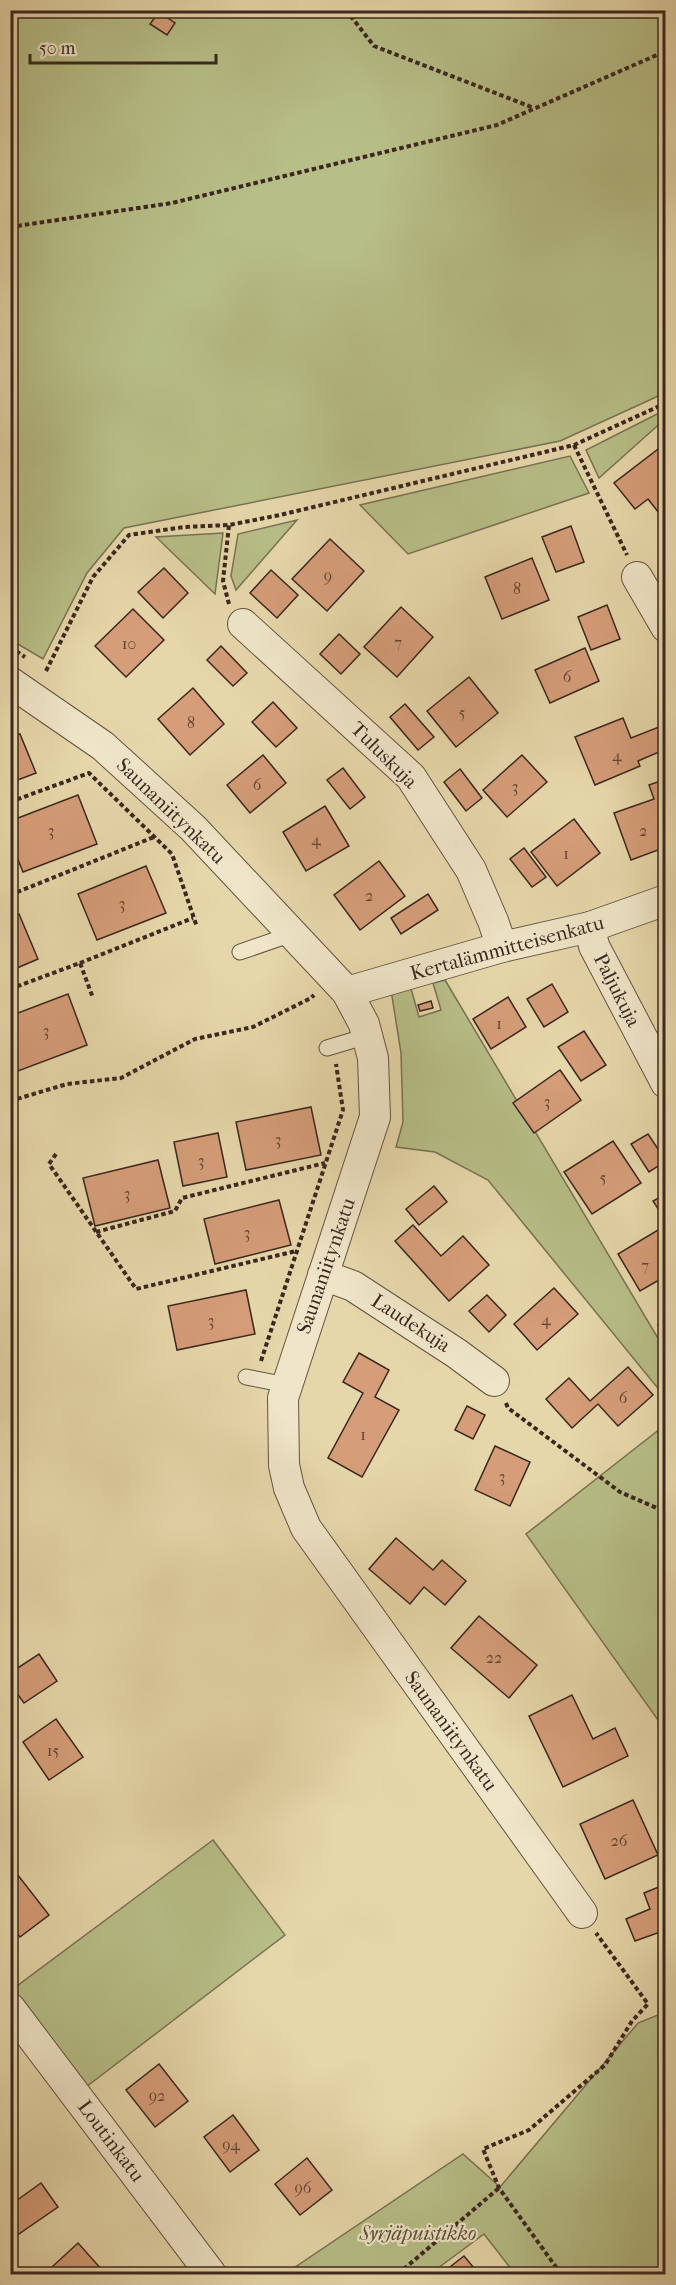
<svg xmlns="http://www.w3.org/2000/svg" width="676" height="2285" font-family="'IM FELL French Canon',serif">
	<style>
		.green { fill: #b7be87; stroke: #797254; stroke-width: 1.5 }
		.building { fill: #d59d78; stroke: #3b2720; stroke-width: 1.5 }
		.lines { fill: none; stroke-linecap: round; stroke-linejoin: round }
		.service-casing { stroke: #665342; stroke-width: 17 }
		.minor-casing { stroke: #665342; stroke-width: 32 }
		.path { stroke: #3b2720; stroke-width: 4; stroke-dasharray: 4.5 3; stroke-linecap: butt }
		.service { stroke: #efe5c8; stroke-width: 15 }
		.minor { stroke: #efe5c8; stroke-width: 30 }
		.labels { text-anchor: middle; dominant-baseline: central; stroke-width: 4.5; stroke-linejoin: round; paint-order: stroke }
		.number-label { font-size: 16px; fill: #624436 }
		.street-label { font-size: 20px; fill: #3b2720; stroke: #efe5c8 }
		.park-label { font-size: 20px; font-style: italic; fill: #5a4d3a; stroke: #efe5c8 }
	</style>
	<rect width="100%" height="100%" fill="#e6d7aa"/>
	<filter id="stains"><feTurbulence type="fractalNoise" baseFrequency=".00333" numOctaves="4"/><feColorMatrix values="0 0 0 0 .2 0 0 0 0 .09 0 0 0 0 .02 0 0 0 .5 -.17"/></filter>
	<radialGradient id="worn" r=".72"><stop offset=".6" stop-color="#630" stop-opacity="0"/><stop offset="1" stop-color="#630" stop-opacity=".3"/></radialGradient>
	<g class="green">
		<path d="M11,11H665V393L560,441L124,528L87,573L43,659L11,640Z"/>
		<path d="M665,410V419L599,478L586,450Z"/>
		<path d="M570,456L589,493L408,554L360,505Z"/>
		<path d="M297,520L236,590L231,576L238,534Z"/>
		<path d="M223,533L215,594L156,537Z"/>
		<path d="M445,980L665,1350V1397L488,1180L435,1152L396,1147L403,1122L401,1053L391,990L410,985L419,1017L441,1010L433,983Z"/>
		<path d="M665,1425V1730L526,1534Z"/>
		<path d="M213,1840L285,1935L86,2087L13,1989Z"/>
		<path d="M665,2012V2274H515L484,2234L430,2274H285L463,2154L500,2187L638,2023Z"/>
	</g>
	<g class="building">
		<path d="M159,12L175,23L167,35L150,24Z"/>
		<path d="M666,443V522L648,499L635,509L614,483Z"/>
		<path d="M571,526L584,562L556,572L542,537Z"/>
		<path d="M330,539L364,571L327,611L292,579Z"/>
		<path d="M532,558L549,600L502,619L485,577Z"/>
		<path d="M164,568L188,593L163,618L138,592Z"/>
		<path d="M271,570L298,595L277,618L250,593Z"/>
		<path d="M607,605L620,639L591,650L578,617Z"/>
		<path d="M401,607L433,637L397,677L364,647Z"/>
		<path d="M133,609L164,640L126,677L95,646Z"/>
		<path d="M339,634L360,654L341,674L320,654Z"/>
		<path d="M221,646L247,673L233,686L207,660Z"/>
		<path d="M585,648L599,681L550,703L535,670Z"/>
		<path d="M469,677L498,713L456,747L427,711Z"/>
		<path d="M193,688L224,724L190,755L158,719Z"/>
		<path d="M273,702L297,728L276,747L252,722Z"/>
		<path d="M405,704L434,737L418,750L390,717Z"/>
		<path d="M623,718L631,738L664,725L666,749L638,761L640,766L595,785L575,737Z"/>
		<path d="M20,734L36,773L10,783V737Z"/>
		<path d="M263,755L286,783L250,813L227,785Z"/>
		<path d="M522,755L547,782L507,817L483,790Z"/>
		<path d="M343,768L365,797L350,809L327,780Z"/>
		<path d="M460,769L482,798L466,811L444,782Z"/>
		<path d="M666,779V847L631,860L614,813L654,799L649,785Z"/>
		<path d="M78,795L97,844L23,872L10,840V821Z"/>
		<path d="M325,806L349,846L306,871L283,832Z"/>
		<path d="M574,819L600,853L557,886L531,852Z"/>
		<path d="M524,848L546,877L532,887L510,859Z"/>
		<path d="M379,861L405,896L360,930L334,895Z"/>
		<path d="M146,866L166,913L97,940L78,894Z"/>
		<path d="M428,894L438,910L401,934L391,918Z"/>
		<path d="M19,914L38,959L10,971V918Z"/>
		<path d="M552,984L568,1012L544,1027L527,999Z"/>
		<path d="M68,994L87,1045L10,1074V1016Z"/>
		<path d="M508,997L526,1027L491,1049L473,1019Z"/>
		<path d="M431,1001L433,1008L420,1011L418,1005Z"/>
		<path d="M584,1031L606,1065L581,1081L558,1047Z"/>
		<path d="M560,1070L581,1100L534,1133L513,1103Z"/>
		<path d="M311,1107L321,1155L246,1170L236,1122Z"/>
		<path d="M218,1133L227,1177L183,1186L174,1142Z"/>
		<path d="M648,1134L666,1161L649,1172L631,1144Z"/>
		<path d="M613,1141L641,1183L592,1214L564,1172Z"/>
		<path d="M158,1160L170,1208L95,1226L83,1178Z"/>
		<path d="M434,1186L447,1202L419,1225L406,1209Z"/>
		<path d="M666,1194V1221L653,1201Z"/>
		<path d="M279,1200L291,1245L215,1264L204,1219Z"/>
		<path d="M413,1225L441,1256L463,1236L489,1265L449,1301L395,1241Z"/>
		<path d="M663,1227L666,1231V1276L640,1291L618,1254Z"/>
		<path d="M554,1288L578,1314L537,1350L514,1324Z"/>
		<path d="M246,1290L255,1334L177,1350L168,1306Z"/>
		<path d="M487,1295L506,1315L489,1332L469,1311Z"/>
		<path d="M666,1320V1338L658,1325Z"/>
		<path d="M359,1353L389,1370L375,1397L399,1410L362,1477L328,1458L363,1393L343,1382Z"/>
		<path d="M628,1367L653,1395L618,1426L598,1404L572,1428L546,1399L569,1378L590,1401Z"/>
		<path d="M467,1406L485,1415L473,1439L455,1430Z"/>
		<path d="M495,1446L530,1462L510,1506L475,1490Z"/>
		<path d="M396,1538L433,1570L442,1560L466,1581L445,1605L424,1587L410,1604L369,1569Z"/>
		<path d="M479,1616L537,1665L509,1698L451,1648Z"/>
		<path d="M39,1654L57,1681L24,1703L10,1684V1673Z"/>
		<path d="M572,1695L593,1739L615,1728L628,1756L563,1787L529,1716Z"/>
		<path d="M56,1719L83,1757L49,1780L23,1742Z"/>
		<path d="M633,1800L658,1855L605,1879L580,1824Z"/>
		<path d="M10,1865L49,1915L20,1937L10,1925Z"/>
		<path d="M666,1884V1930L635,1941L626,1919L650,1909L644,1893Z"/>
		<path d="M159,2064L188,2101L155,2127L126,2090Z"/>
		<path d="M233,2115L259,2150L230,2172L204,2137Z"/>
		<path d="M307,2158L332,2190L300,2215L275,2184Z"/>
		<path d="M41,2183L58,2207L10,2240V2200L13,2203Z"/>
		<path d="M78,2243L103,2271L100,2274H59L52,2267Z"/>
		<path d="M464,2256L479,2274H441Z"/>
	</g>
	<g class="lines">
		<defs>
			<g id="service">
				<path d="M240,952L292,934"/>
				<path d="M327,1048L367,1036"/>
				<path d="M246,1377L287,1385"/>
			</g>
			<g id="minor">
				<path d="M637,577L666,627"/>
				<path d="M243,624L411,777L471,870L493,921L502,947"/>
				<path d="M10,682L103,746L193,828L347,992L364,1024L373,1058L375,1117L283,1398L284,1465L289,1488L306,1528L582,1913"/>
				<path d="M590,927L594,946L666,1083"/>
				<path d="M347,992L502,947L590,927L666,900"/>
				<path d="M323,1275L353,1286L456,1353L494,1381"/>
				<path d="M10,2008L211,2274"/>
			</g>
		</defs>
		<use href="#service" class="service-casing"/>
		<use href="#minor" class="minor-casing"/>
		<g class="path">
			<path d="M346,10L374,46L534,108"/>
			<path d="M10,227L172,203L497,125L666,51"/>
			<path d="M574,445L627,555"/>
			<path d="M229,604L223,581L229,525"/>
			<path d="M10,647L25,657"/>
			<path d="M46,671L93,577L129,535L184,527L229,525L280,515L574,445L666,403"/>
			<path d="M10,802L89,773L172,854L197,927"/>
			<path d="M10,895L154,837"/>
			<path d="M80,963L193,918"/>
			<path d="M10,989L80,963L93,998"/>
			<path d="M10,1101L67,1084L121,1078L195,1039L253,1027L311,998L314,995"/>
			<path d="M56,1154L49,1164L136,1289L296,1251"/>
			<path d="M96,1232L175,1211L182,1198L325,1163"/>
			<path d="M261,1361L343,1110L336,1064"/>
			<path d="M506,1403L508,1408L620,1492L666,1512"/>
			<path d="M398,2274L499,2188"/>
			<path d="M561,2274L499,2188L483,2149L529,2130L605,2065L632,2021L648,2004L596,1933"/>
		</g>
		<use href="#service" class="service"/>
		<use href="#minor" class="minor"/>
	</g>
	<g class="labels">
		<g class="number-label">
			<text x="328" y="575">9</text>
			<text x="517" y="588">8</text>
			<text x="398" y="642">7</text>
			<text x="129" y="643">10</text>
			<text x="567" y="676">6</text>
			<text x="462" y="712">5</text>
			<text x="191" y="722">8</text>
			<text x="617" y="755">4</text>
			<text x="257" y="784">6</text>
			<text x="515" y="786">3</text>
			<text x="51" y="830">3</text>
			<text x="643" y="830">2</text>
			<text x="316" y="839">4</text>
			<text x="566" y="853">1</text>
			<text x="369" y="895">2</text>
			<text x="122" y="903">3</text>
			<text x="499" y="1023">1</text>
			<text x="46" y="1030">3</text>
			<text x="547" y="1101">3</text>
			<text x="278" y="1139">3</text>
			<text x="201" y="1160">3</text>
			<text x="603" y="1177">5</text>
			<text x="127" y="1193">3</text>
			<text x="247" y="1232">3</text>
			<text x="645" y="1265">7</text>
			<text x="546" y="1319">4</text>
			<text x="211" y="1320">3</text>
			<text x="623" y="1397">6</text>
			<text x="363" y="1434">1</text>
			<text x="502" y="1476">3</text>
			<text x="494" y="1657">22</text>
			<text x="53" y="1750">15</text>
			<text x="619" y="1840">26</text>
			<text x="157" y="2095">92</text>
			<text x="231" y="2144">94</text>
			<text x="303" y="2187">96</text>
		</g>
		<g class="street-label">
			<text transform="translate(384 755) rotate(45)">Tuluskuja</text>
			<text transform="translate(171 811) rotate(44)">Saunaniitynkatu</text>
			<text transform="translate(507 948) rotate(-15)">Kertalämmitteisenkatu</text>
			<text transform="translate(617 990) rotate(63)">Paljukuja</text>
			<text transform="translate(326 1266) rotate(-71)">Saunaniitynkatu</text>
			<text transform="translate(411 1323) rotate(33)">Laudekuja</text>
			<text transform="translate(451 1731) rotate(54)">Saunaniitynkatu</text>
			<text transform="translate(111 2141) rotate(53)">Loutinkatu</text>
		</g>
		<g class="park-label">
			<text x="418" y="2233">Syrjäpuistikko</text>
		</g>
	</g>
	<rect width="676" height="2285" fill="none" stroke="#e6d7aa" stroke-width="36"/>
	<rect x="12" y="12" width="652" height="2261" fill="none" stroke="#3b2720" stroke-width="3"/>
	<rect x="18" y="18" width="640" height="2249" fill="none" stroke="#3b2720" stroke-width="1.5"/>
	<path d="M30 54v9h186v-9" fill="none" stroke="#3b2720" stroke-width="3"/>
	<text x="39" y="54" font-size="18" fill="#3b2720" stroke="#efe5c8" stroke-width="4.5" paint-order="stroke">50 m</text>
	<rect width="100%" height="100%" filter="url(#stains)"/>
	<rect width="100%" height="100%" fill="url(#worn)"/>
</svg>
